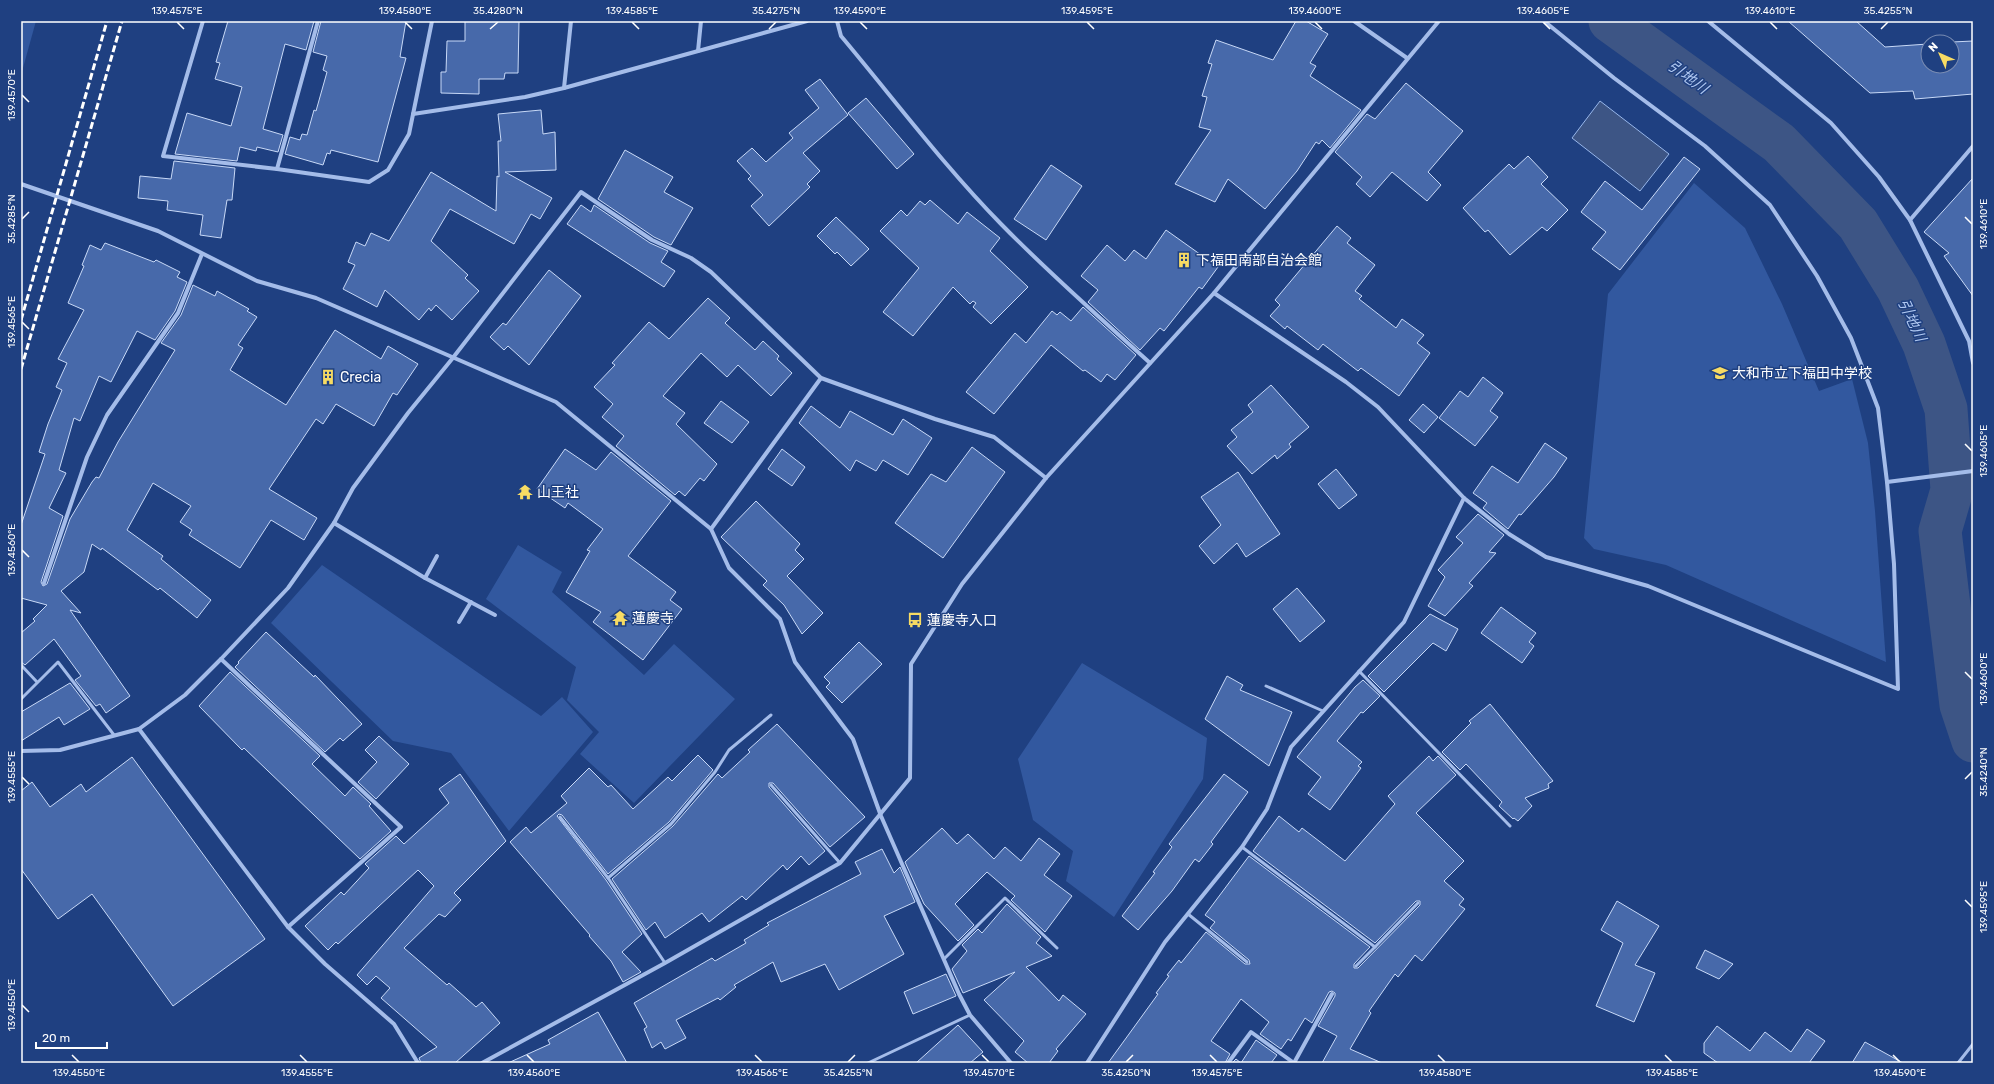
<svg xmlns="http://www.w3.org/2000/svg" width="1994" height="1084" font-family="Rubik,'Noto Sans JP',sans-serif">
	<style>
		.green { fill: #32589f }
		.water { fill: #3d5585; stroke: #97b6ea }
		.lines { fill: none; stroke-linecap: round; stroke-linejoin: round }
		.river { stroke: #3d5585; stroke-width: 43 }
		.building { fill: #4769aa; stroke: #c8d9f7 }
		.service { stroke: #a4bce9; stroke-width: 3 }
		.minor { stroke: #a4bce9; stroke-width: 4 }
		.rail { stroke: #fff; stroke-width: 3; stroke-dasharray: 7 3; stroke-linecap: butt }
		.ticks { fill: none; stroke: #fff; stroke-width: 1.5 }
		.labels { text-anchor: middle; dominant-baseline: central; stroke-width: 3; stroke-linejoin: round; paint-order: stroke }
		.poi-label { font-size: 14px; fill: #fff; stroke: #1f4081; text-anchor: start }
		.water-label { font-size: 15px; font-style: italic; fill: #afc7f0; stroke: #1f4081 }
		.neatline { fill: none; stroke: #fff; stroke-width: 1.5 }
		.ticks-label { font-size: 10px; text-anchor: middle; fill: #fff }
	</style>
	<rect width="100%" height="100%" fill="#1f4081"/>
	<g class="green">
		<path d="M21,21H36L21,75Z"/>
		<path d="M1694,183L1745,228L1782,304L1819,391L1852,379L1868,443L1875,511L1886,662L1666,565L1594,549L1584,538L1608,294Z"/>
		<path d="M518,545L562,572L552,592L644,675L674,644L735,699L634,803L580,754L599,732L567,700L576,667L486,599Z"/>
		<path d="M322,565L541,716L562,697L593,732L509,831L451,753L393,741L271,623Z"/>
		<path d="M1082,663L1207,738L1203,779L1114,917L1066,881L1073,851L1033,820L1018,759Z"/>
	</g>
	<path class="water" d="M1600,101L1669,154L1640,191L1572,138Z"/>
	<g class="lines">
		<path class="river" d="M1610,21L1779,143L1858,224L1898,289L1924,344L1946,409L1952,490L1940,531L1961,705L1973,741"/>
	</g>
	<g class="building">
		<path d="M228,21H314L306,50L285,44L263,129L283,135L278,152L257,147L256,151L240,147L237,161L175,154L187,113L231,126L242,87L215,79L220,63L216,62Z"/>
		<path d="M321,21H406L400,57L406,58L378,162L331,150L330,154L327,153L323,165L285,154L290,137L300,140L302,134L307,135L314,110L316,111L327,72L323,70L327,56L313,52Z"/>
		<path d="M465,21H519L518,73H505L504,79H479V94L441,93V72H446L447,41H465Z"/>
		<path d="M1296,21H1306L1328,34L1310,63L1316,66L1310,76L1361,110L1330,148L1322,140L1319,144L1316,142L1297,171L1265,209L1228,179L1215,202L1175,184L1211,130L1199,127L1207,97L1202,96L1212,64L1208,63L1216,40L1273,60Z"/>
		<path d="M1788,21H1856L1885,47L1928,44V66H1952V42L1973,41V94L1915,99L1913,91L1870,93Z"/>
		<path d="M820,79L848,115L803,153L820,171L807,184L810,187L769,226L751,206L763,195L748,179L751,176L737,161L752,148L766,162L793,138L789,133L819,108L805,90Z"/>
		<path d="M1406,83L1463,131L1428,172L1441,185L1427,201L1392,172L1370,197L1356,184L1362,177L1335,152L1367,114L1375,119Z"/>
		<path d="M866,98L914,154L897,169L848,113Z"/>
		<path d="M541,110L543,134L555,132L556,170L505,172L552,198L540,219L531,214L514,244L450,209L431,241L468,275L465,278L479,291L452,320L436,305L431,311L429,308L419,320L385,290L377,307L343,289L355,265L348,262L356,242L365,246L371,233L389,241L431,172L496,211L497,176L499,177L498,141H501L498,114Z"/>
		<path d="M625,150L673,177L664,192L693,208L671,245L654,237L598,199Z"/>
		<path d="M1528,156L1548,177L1541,184L1568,210L1547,231L1542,227L1510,255L1488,230L1485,232L1463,208L1509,164L1514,169Z"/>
		<path d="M1684,157L1700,169L1620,270L1592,249L1606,232L1581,212L1605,181L1642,210Z"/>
		<path d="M174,161L235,168L232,200H227L221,238L200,235L203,215L167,210L168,201L138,198L140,176L171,179Z"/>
		<path d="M1051,165L1082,186L1046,240L1014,219Z"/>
		<path d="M1973,178V296L1944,256L1949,253L1924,232Z"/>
		<path d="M930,200L958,224L967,212L1000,238L990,251L1028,287L991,324L973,307L976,303L973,301L970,304L953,287L913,336L883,312L919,268L880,231L901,210L907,216L920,201L925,205Z"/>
		<path d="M581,205L591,212L594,205L650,243L668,251L661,262L675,271L664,287L567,224Z"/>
		<path d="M836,217L869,249L851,266L837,252L835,254L817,236Z"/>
		<path d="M1337,226L1351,238L1347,243L1375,265L1355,291L1362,296L1359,299L1396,328L1402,319L1424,335L1417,343L1430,353L1399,396L1361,368L1358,371L1323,344L1318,350L1287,326L1285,329L1270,316L1280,305L1275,300Z"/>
		<path d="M1166,230L1218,267L1202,289L1199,287L1164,331L1160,328L1140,350L1088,302L1098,290L1081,276L1107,245L1125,261L1134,250L1146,259Z"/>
		<path d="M105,243L154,262L156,260L180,272L177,277L187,282L175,311L155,340L137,331L111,382L99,376L80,421L74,418L59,470L66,473L49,508L63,516L41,582L43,586L47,584L70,519L92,482L96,477L99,478L118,442L175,350L161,343L181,315L193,285L215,296L217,291L249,309L247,311L257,317L238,345L243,348L230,370L286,405L335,330L381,359L388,346L418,364L397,395L393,393L374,426L336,404L323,424L316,419L269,489L317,518L304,540L271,520L240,568L189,535L192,530L180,522L191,506L153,483L127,530L163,556L161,559L211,600L197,618L160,588L158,590L102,548L101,550L92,544L84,572L61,591L81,613L70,610L130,696L106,713L100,704L96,706L75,680L81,676L54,639L25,665L21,662V633L35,621L33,619L47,605L21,598V525L45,454L39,452L48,424L62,390L56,387L67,363L58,359L84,310L68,303L84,266L82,265L90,245L101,250Z"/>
		<path d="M549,270L581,296L529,365L508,346L504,350L490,337L503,323L506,325Z"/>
		<path d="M708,298L730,318L725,323L755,350L763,341L779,356L777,359L792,373L771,396L738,365L727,377L701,353L663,396L685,413L676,424L717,464L704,481L700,478L685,496L679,491L675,495L616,446L624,436L602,417L613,404L594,387L615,365L612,363L649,322L669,339Z"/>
		<path d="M1083,307L1136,355L1115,380L1107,374L1101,382L1085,370L1083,371L1051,345L994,414L966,392L1015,333L1026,343L1052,311L1057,315L1060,312L1071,321Z"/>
		<path d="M1483,377L1503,393L1490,411L1498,417L1475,446L1439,418L1460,391L1468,397Z"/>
		<path d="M1271,385L1309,427L1289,444L1291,447L1277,459L1275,455L1252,474L1227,446L1237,437L1231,430L1253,412L1248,405Z"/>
		<path d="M721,401L749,422L732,443L704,423Z"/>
		<path d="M1423,404L1438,417L1424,433L1409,420Z"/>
		<path d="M811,406L840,428L850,411L893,435L903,419L932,438L908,475L883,460L876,471L856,460L850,471L799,423Z"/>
		<path d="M1545,443L1567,458L1554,477L1521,515L1519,514L1508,529L1483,508L1487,503L1473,493L1492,466L1518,483Z"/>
		<path d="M972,447L1005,472L943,558L895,523L931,474L946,482Z"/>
		<path d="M565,449L596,470L611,452L671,501L628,556L676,592L670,600L682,609L643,660L593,622L601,612L566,592L590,551L587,550L603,529L568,503L565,508L537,489Z"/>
		<path d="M782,449L805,467L792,486L768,469Z"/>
		<path d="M1336,469L1357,495L1339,509L1318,484Z"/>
		<path d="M1238,472L1280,534L1246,557L1237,543L1214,564L1199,546L1221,525L1201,497Z"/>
		<path d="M756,501L800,544L795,550L804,559L787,576L823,613L802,634L784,605L763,585L767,581L721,537Z"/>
		<path d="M1478,514L1504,535L1489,552L1496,553L1469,583L1473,586L1445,616L1428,606L1445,577L1438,570L1463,543L1456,537Z"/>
		<path d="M1297,588L1325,621L1300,642L1273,609Z"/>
		<path d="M1501,607L1536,633L1529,642L1534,646L1522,663L1481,633Z"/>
		<path d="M1430,614L1458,629L1446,651L1433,643L1384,692L1368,676Z"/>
		<path d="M266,632L314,677L315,675L362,724L343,741L340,738L325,752L235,667L239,663L238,662Z"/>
		<path d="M859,642L882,664L842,703L826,687L830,683L824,677Z"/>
		<path d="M230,672L320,756L312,764L345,796L353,787L371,804L369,806L391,831L360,859L244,748L242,750L199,706Z"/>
		<path d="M1227,676L1243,685L1240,690L1292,712L1269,766L1205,719Z"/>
		<path d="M1363,680L1380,696L1363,713L1361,712L1337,741L1362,762L1358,766L1361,768L1330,810L1308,794L1321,777L1297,757L1355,687Z"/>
		<path d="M70,683L90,709L64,725L59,717L21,741V712Z"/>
		<path d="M1490,704L1553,781L1548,784L1549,788L1525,798L1532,806L1518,821L1514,818L1513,819L1499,806L1502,802L1466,764L1460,770L1442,752L1471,723L1469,721Z"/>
		<path d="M777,724L865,817L830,847L773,783H769V787L825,851L809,865L801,856L787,870L783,865L746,900L742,896L709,922L702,913L665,938L655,922L646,930L612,879L673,826L718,774L722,778L750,752L748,750Z"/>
		<path d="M379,736L409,764L376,799L358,782L377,762L365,750Z"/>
		<path d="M698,755L713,770L669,822L608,874L562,815L559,814L557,816L606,880L642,934L622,952L641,972L623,982L611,961L589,936L590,935L510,842L526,827L531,833L567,803L561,796L589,768L608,787L611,785L633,809L668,777L672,781Z"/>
		<path d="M1429,756L1433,761L1438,756L1456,775L1416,813L1464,861L1444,881L1464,899L1459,905L1465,909L1422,961L1415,955L1398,977L1395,974L1369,1011L1371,1013L1350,1049L1382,1063H1322L1337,1036L1318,1026L1335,996V993L1332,991L1329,992L1312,1023L1305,1018L1291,1041L1288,1039L1281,1049L1260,1034L1269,1022L1241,999L1211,1041L1230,1054L1225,1063H1108L1158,994L1156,993L1169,976L1167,975L1179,960L1181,963L1206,932L1245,964H1250L1249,960L1210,928L1215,922L1205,915L1249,856L1370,947L1354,964V968H1358L1420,905V901H1416L1375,943L1253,851L1279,816L1299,832L1302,828L1345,861L1395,804L1388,796Z"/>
		<path d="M132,757L265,939L173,1006L92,894L58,919L21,869V791L32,782L50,807L81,784L86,792Z"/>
		<path d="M460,774L506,841L454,893L461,900L445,917L439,914L404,948L447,985L449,983L476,1007L482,1002L500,1023L455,1063H421L419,1058L437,1047L381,998L390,988L376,976L367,985L357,975L434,886L418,870L338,944L336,942L328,950L305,926L341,892L344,895L369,868L365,864L396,836L404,844L449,803L439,789Z"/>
		<path d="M1224,774L1248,792L1211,842L1213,844L1199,862L1195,859L1172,891L1138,930L1122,916L1155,873L1153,872L1172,847L1169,844Z"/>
		<path d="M942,828L957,844L968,834L994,859L1005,847L1021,861L1039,838L1060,854L1044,875L1072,896L1045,932L1011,900L1015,896L987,872L955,904L974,925L958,941L924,904L905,862Z"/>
		<path d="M882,849L894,873L900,867L915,902L884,916L904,954L839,990L825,964L781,982L773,962L734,985L736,987L720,1000L718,998L676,1020L686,1038L665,1049L661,1042L652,1048L644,1029L647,1027L634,1003L712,958L715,961L746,943L744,940L769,925L767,923L861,874L855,862Z"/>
		<path d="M1617,901L1659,926L1635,965L1655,973L1634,1022L1596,1006L1623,943L1601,930Z"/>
		<path d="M1007,904L1041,937L1036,943L1052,956L1026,967L1059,1001L1063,995L1086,1014L1056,1049L1058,1051L1049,1063H1028L1015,1052L1024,1041L984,1000L1015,972L963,993L952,969L967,951L962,945L978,929L982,933Z"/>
		<path d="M1705,950L1733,964L1719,979L1696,968Z"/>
		<path d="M946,974L956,996L913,1014L904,992Z"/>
		<path d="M598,1012L627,1063H508L550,1044L548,1040Z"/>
		<path d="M958,1025L983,1052L970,1063H916Z"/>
		<path d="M1717,1026L1750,1051L1765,1032L1791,1052L1807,1029L1825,1041L1809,1063H1718L1704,1053V1043Z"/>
		<path d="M1256,1040L1277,1055L1271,1063H1232L1236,1059L1241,1063Z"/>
		<path d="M1865,1042L1903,1063H1852Z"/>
	</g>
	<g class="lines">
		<g class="service">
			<path d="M21,665L37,682"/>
			<path d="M1359,671L1510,826"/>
			<path d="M1266,686L1323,711"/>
			<path d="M21,699L58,662L114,735"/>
			<path d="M771,785L840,863"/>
			<path d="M560,817L608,878L665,963"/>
			<path d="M1242,847L1375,947L1356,966"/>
			<path d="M608,878L671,824L715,772L729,750L771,715"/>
			<path d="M1188,914L1247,962"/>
			<path d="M1375,947L1418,903"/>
			<path d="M945,958L1005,898L1057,948"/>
			<path d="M868,1063L970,1015"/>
			<path d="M1958,1063L1973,1044"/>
		</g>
		<g class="minor">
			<path d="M203,21L163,156L277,169L369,182L388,170L409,134L432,21"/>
			<path d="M837,21L841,36C894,99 944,166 1002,225C1049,273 1100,318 1150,363"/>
			<path d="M1354,21L1407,58"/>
			<path d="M1708,21L1831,123L1879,177L1910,220L1969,341L1973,363"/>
			<path d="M698,51L701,21"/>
			<path d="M564,88L807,21"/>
			<path d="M413,114L525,97L564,88L571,21"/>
			<path d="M277,169L318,21"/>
			<path d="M21,184L158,231L257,281L316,298L556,402L711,529L729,568L780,619L795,662L853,739L881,816L959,994L970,1015L1011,1063"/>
			<path d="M1910,220L1973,146"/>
			<path d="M1214,293L1346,382L1378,407L1464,498L1509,534L1546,557L1648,586L1898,689L1894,564L1887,482L1878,408L1851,338L1817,276L1770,205L1705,146L1614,78L1544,21"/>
			<path d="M1887,482L1973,471"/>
			<path d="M334,523L425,578L495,615"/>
			<path d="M711,529L821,378"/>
			<path d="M425,578L437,556"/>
			<path d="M44,583L87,457L107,415L178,313L202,254"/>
			<path d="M459,622L471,602"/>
			<path d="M221,659L401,827L288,927"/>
			<path d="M139,729L288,927L325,964L394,1024L418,1063"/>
			<path d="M21,751L60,750L139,729L185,695L221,659L288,588L334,523L353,488L408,413L452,359L581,192L652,240L691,258L711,272L821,378L935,419L994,437L1046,478"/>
			<path d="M482,1063L665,963L840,863L910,778L911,664L962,584L1046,478L1214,293L1439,21"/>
			<path d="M1087,1063L1165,942L1242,847L1267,809L1291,747L1404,622L1464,498"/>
			<path d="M1228,1063L1251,1032L1294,1063"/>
			<path d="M1294,1063L1332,994"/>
		</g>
		<g class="rail">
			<path d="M21,320L107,21"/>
			<path d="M21,369L122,21"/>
		</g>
	</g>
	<path class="ticks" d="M177,22L184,29M405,22L412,29M632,22L639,29M860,22L867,29M1087,22L1094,29M1315,22L1322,29M1543,22L1550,29M1770,22L1777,29M490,29L498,22M769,29L776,22M1881,29L1888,22M22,95L29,102M1965,217L1972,224M22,219L29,212M22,322L29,329M1965,444L1972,451M22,550L29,557M1965,672L1972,679M22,777L29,784M1965,779L1972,772M1965,900L1972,907M22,1005L29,1012M72,1055L79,1062M300,1055L307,1062M527,1055L534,1062M755,1055L762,1062M982,1055L989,1062M1210,1055L1217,1062M1438,1055L1445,1062M1665,1055L1672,1062M1893,1055L1900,1062M848,1062L855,1055M1126,1062L1133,1055"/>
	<defs>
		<symbol id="building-bare" viewBox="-9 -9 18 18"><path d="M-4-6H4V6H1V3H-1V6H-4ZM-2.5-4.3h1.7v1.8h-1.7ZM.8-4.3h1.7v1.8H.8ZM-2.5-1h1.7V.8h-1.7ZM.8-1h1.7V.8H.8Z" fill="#f7db63" stroke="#1f4081" stroke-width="2.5" paint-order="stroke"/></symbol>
		<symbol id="school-bare" viewBox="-9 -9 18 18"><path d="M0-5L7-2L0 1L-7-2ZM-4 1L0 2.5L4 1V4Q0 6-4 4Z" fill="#f7db63" stroke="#1f4081" stroke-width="2.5" paint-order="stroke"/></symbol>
		<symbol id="temple-bare" viewBox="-9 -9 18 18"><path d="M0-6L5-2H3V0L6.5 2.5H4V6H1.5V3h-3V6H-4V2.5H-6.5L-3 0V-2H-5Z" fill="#f7db63" stroke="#1f4081" stroke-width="2.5" paint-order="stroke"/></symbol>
		<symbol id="bus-bare" viewBox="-9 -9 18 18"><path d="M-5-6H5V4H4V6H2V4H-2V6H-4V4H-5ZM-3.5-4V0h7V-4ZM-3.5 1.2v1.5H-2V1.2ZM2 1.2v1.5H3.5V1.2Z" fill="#f7db63" stroke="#1f4081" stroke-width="2.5" paint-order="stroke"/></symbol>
	</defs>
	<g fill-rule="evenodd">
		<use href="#building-bare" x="1173" y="249" width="22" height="22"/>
		<use href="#school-bare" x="1709" y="362" width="22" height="22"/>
		<use href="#building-bare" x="317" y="366" width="22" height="22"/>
		<use href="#temple-bare" x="514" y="481" width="22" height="22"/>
		<use href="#temple-bare" x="609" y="607" width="22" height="22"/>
		<use href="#bus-bare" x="904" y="609" width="22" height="22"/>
	</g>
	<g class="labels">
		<g class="poi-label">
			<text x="1196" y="260">下福田南部自治会館</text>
			<text x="1732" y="373">大和市立下福田中学校</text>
			<text x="340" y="377">Crecia</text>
			<text x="537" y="492">山王社</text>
			<text x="632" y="618">蓮慶寺</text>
			<text x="927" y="620">蓮慶寺入口</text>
		</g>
		<g class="water-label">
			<text transform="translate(1688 77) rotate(36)">引地川</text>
			<text transform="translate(1912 320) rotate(65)">引地川</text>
		</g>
	</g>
	<rect width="1994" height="1084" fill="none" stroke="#1f4081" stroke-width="44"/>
	<g transform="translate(1940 54) rotate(315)"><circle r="19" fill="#1f4081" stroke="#798cb3"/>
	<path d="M0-3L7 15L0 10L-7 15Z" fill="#f7db63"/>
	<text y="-6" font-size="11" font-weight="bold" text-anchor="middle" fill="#ffffff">N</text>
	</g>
	<path d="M36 1042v6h71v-6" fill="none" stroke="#ffffff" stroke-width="2"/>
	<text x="42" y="1042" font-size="12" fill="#ffffff" stroke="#1f4081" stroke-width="3" paint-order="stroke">20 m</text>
	<rect x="22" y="22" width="1950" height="1040" class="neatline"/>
	<g class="ticks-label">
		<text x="177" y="14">139.4575°E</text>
		<text x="405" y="14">139.4580°E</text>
		<text x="498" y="14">35.4280°N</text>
		<text x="632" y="14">139.4585°E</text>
		<text x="776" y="14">35.4275°N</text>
		<text x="860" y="14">139.4590°E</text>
		<text x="1087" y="14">139.4595°E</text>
		<text x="1315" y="14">139.4600°E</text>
		<text x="1543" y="14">139.4605°E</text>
		<text x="1770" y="14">139.4610°E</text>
		<text x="1888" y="14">35.4255°N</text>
		<text transform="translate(11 95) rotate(-90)" y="4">139.4570°E</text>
		<text transform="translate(11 219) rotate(-90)" y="4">35.4285°N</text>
		<text transform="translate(1983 224) rotate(-90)" y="4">139.4610°E</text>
		<text transform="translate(11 322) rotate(-90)" y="4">139.4565°E</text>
		<text transform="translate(1983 451) rotate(-90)" y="4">139.4605°E</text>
		<text transform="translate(11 550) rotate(-90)" y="4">139.4560°E</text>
		<text transform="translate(1983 679) rotate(-90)" y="4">139.4600°E</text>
		<text transform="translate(1983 772) rotate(-90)" y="4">35.4240°N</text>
		<text transform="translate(11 777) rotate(-90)" y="4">139.4555°E</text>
		<text transform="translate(1983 907) rotate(-90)" y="4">139.4595°E</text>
		<text transform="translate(11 1005) rotate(-90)" y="4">139.4550°E</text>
		<text x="79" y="1076">139.4550°E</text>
		<text x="307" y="1076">139.4555°E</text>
		<text x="534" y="1076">139.4560°E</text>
		<text x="762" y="1076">139.4565°E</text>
		<text x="848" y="1076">35.4255°N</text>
		<text x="989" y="1076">139.4570°E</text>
		<text x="1126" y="1076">35.4250°N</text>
		<text x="1217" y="1076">139.4575°E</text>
		<text x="1445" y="1076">139.4580°E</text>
		<text x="1672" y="1076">139.4585°E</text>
		<text x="1900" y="1076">139.4590°E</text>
	</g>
</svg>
